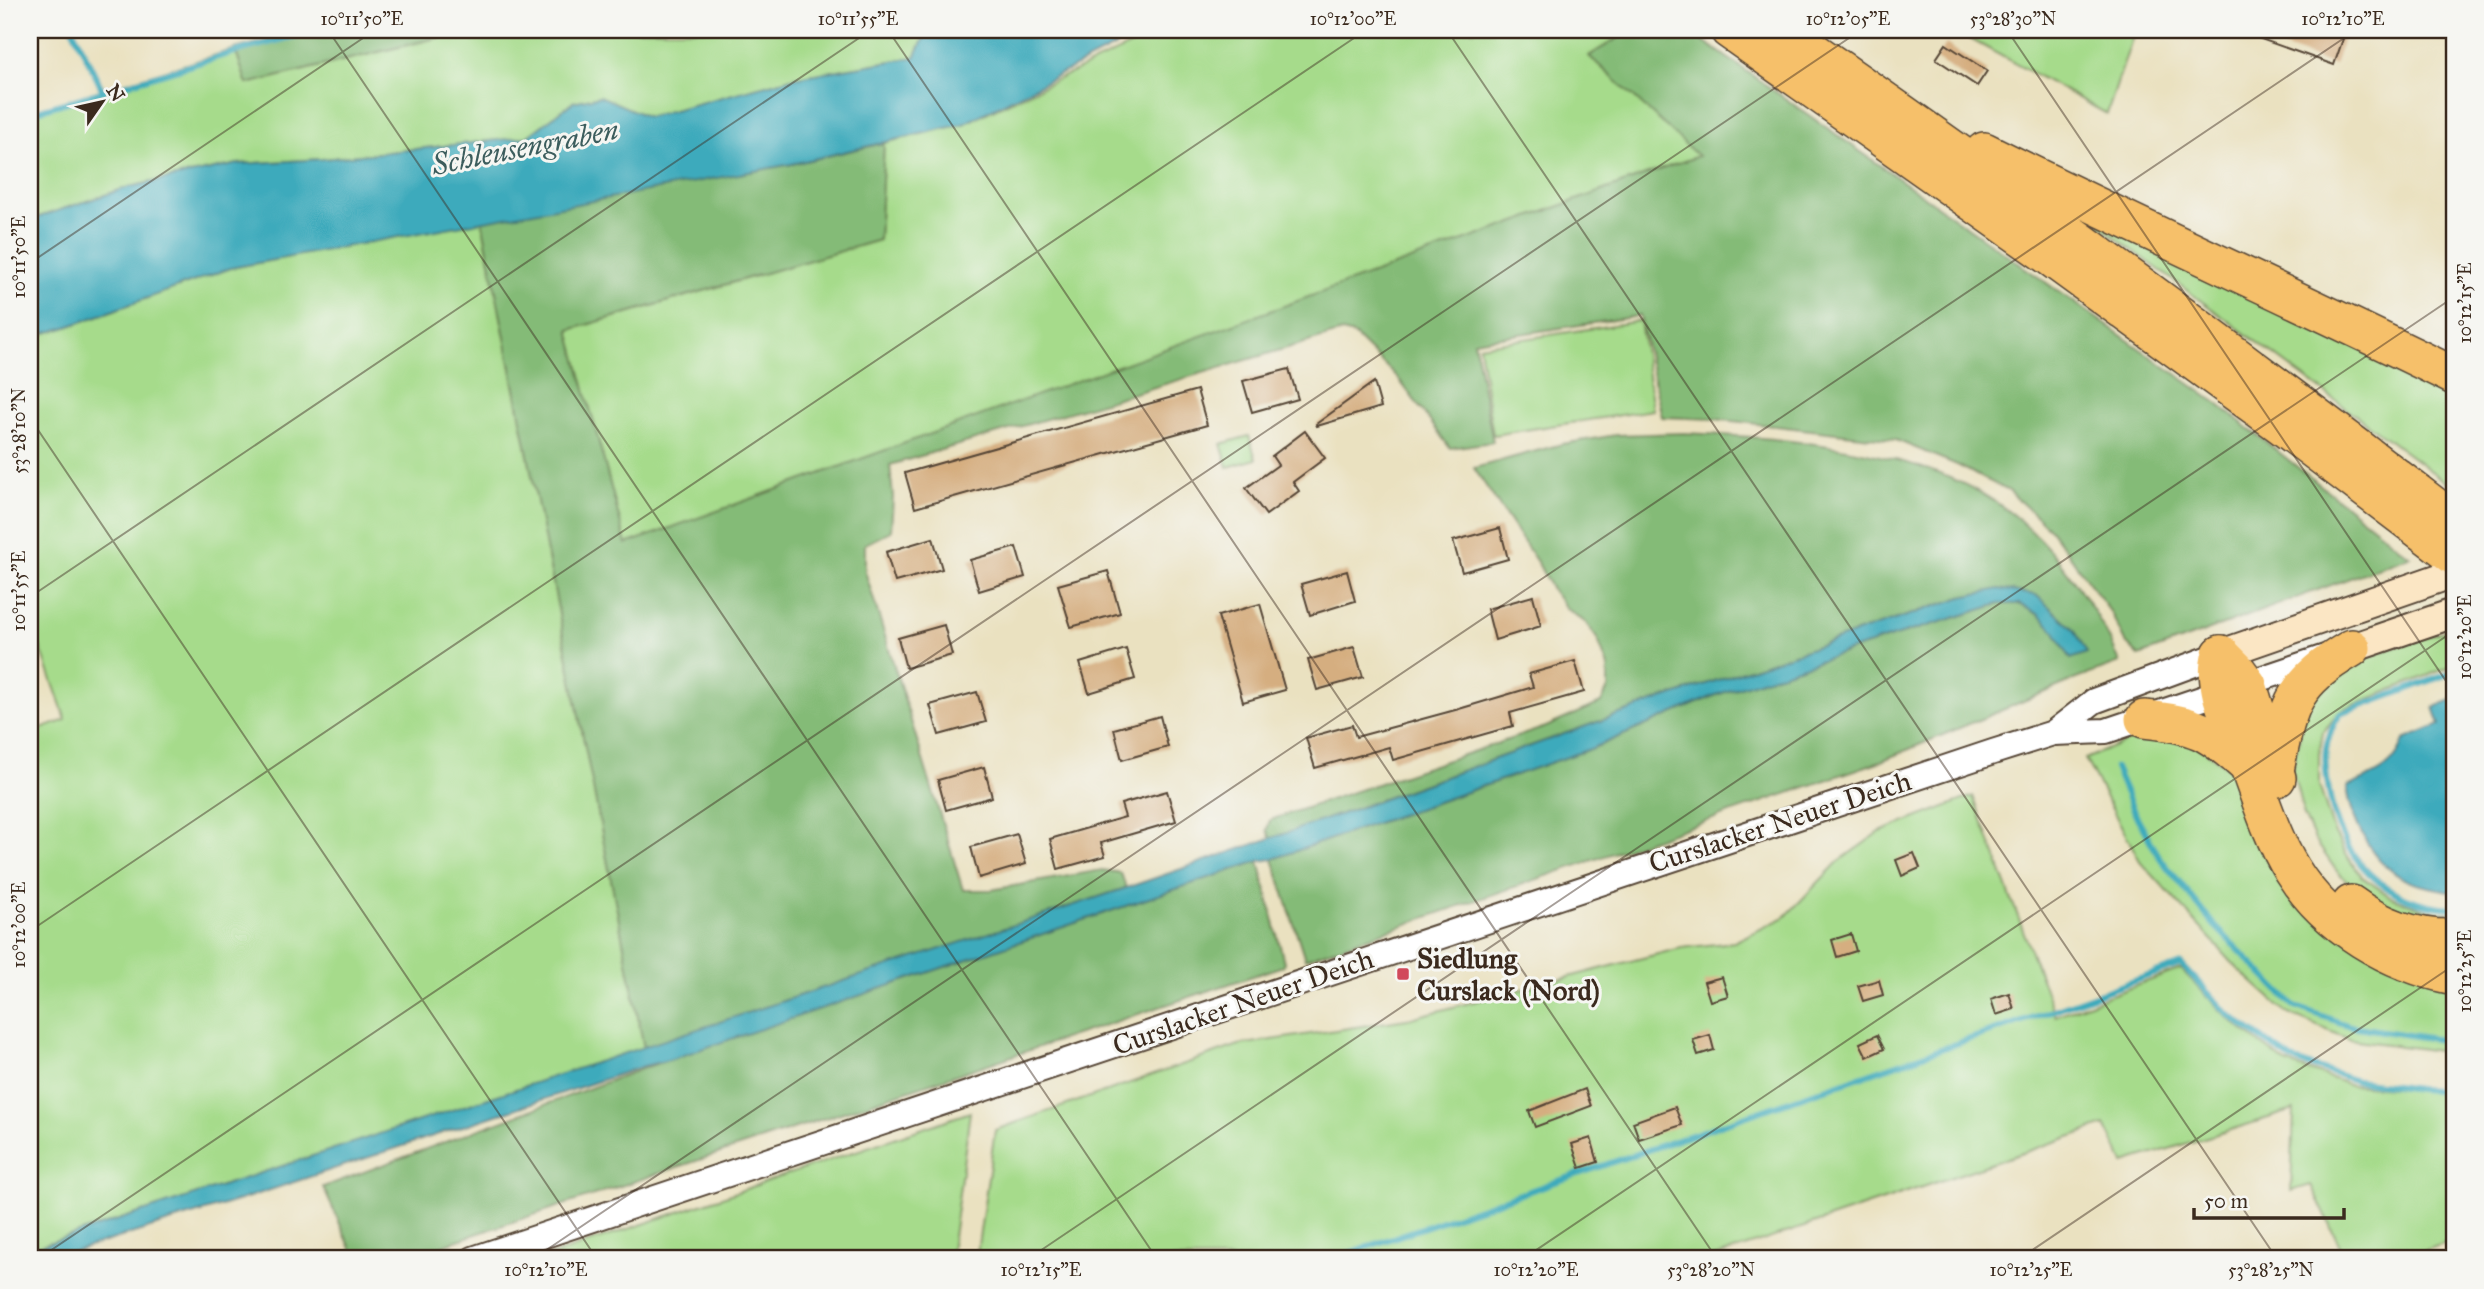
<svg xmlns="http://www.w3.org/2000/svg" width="2484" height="1289" font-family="'IM FELL Great Primer',serif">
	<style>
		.green { fill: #a6db8b; stroke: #708254; stroke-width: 2 }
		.forest { fill: #84bb77; stroke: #60724a; stroke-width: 2 }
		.water { fill: #3daabc; stroke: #3c6a6d; stroke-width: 2 }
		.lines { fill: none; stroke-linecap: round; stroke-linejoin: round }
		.stream { stroke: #3daabc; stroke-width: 6 }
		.building { fill: #d5ae80 }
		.tertiary-casing { stroke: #554536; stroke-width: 28 }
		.secondary-casing { stroke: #554536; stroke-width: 32 }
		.motorway-casing { stroke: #554536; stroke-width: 40 }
		.tertiary { stroke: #fff; stroke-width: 24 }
		.secondary { stroke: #fbe6c4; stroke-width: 28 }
		.motorway { stroke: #f6c06b; stroke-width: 37 }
		.ticks { fill: none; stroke: #3b2a1e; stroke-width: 2; stroke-opacity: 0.45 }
		.poi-dot { fill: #d1495b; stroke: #f6f6f2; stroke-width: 2.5 }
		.labels { text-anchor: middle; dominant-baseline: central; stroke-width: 6; stroke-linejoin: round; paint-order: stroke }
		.street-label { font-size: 28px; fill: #3b2a1e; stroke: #f6f6f2 }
		.poi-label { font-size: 28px; font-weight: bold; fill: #3b2a1e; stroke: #f6f6f2; text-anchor: start }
		.water-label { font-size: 30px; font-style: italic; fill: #3c5d5d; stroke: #f6f6f2 }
		.neatline { fill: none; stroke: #3b2a1e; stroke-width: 2.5 }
		.ticks-label { font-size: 18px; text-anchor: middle; fill: #3b2a1e }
	</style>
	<rect width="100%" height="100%" fill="#f6f6f2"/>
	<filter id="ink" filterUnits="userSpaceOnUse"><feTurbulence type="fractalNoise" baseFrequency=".0143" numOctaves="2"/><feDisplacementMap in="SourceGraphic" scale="14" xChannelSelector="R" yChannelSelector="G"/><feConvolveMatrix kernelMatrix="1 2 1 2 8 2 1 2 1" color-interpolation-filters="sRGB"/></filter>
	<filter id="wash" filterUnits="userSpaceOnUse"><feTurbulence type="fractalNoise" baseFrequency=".00686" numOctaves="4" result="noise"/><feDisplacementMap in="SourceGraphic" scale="28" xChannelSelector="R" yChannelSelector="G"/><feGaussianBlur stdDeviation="1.57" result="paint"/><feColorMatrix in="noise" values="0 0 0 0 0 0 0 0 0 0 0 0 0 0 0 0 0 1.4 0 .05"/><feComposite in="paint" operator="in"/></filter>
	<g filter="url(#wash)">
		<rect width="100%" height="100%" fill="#eae1c0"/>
		<g class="green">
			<path d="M469,30H928L915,57L792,78L648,117L600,96L573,102L527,137L323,159L238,164L129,187L30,220V112L235,49L247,84Z"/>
			<path d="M1163,30H1631L1589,56L1699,156L626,545L569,330L879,240L884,143L963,124Z"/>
			<path d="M1954,30H2135L2107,114Z"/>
			<path d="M2085,215L2454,392V488Z"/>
			<path d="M482,220L644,1048L30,1249V733L66,720L30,618V337L64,328L231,268Z"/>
			<path d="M1640,321L1653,410L1493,435L1479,346Z"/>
			<path d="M1249,436L1256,459L1228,467L1221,444Z"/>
			<path d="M2454,628V665L2341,710L2323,732L2319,754V785L2334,832L2349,860L2364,878L2391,897L2435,913H2454V924L2403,917L2359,893L2336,870L2315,840L2304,816L2292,769L2310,692L2347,663Z"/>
			<path d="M2144,734L2187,737L2236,774L2273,864L2454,988V1053L2349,1039L2288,1014L2238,969L2140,861L2085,759Z"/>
			<path d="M1973,796L2055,1016L2181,969L2229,1019L2286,1063L2351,1085L2422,1090L2454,1087V1240L2401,1259H2346L2311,1185L2291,1191L2294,1110L2124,1163L2105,1125L1709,1259H976L995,1130L1239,1045L1407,1019L1681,948L1734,942L1785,917L1839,861L1880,832Z"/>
			<path d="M970,1112L950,1259H541Z"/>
		</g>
		<g class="forest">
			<path d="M306,30H469L247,84L235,49Z"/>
			<path d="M1631,30H1688L2214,401L2410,556L2139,656L2125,642L2111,613L2051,530L2009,491L1957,465L1896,440L1715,419L1662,417L1640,316L1474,341L1493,442L1450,448L1397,377L1354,335L1342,332L890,465L893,497L891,531L865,544V571L963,890H991L1102,870L1121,873L1126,888L644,1048L482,220L792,164L884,143L879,240L569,330L626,544L1698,156L1589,56Z"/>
			<path d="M1684,433C1779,437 1914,448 1994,501C2031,525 2061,560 2085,597C2099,618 2111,640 2120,663L2076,679L1881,761L1305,959L1273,859L1593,748L1716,695L1882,640L1999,604H2019L2038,614L2054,630L2071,659L2036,595L1962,597L1659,700L1271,839L1267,830L1270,820L1546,727L1601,703L1608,688V667L1598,640L1586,623L1566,608L1552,590L1539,565L1474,468L1562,444L1616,435Z"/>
			<path d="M1259,861L1284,962L1283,966L401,1259H356L323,1187L647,1067Z"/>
		</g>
		<g class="water">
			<path d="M928,30H1147L963,124L792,164L231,268L64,328L30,337V220L129,187L238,164L323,159L527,137L573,102L600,96L648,117L792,78L915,57Z"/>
			<path d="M1999,589L2036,595L2074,629L2087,653L2071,659L2054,630L2038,614L2019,604H1999L1882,640L1716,695L1593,748L1273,859L1259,861L669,1060L644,1066L237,1201L50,1259H30V1249L1126,888L1347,812L1659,700L1962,597Z"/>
			<path d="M2454,699V890L2449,891C2436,888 2418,886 2406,880C2372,862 2352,824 2347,787C2374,775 2394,770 2404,740L2440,725L2434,707Z"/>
		</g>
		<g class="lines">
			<g class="stream">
				<path d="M73,30L103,91"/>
				<path d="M30,113L238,51L318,30"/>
				<path d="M2454,672L2340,714C2323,741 2323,759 2329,791C2340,858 2384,905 2454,908"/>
				<path d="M2115,768L2134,812L2160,858L2215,926L2294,1006L2350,1026L2454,1042"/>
				<path d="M1332,1259L2051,1011L2181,964L2229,1015L2292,1060L2357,1081L2418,1089L2454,1091"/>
			</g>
		</g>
		<g id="blocks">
			<g class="building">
				<path d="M2242,30H2346L2334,65L2241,32Z"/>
				<path d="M1946,44L1987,71L1977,86L1936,59Z"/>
				<path d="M1289,369L1298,399L1252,412L1243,381Z"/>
				<path d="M1374,382L1381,407L1317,426L1316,424Z"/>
				<path d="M1197,390L1207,425L915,508L905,473Z"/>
				<path d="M1305,431L1325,458L1293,482L1299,491L1266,515L1246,488L1278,465L1272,456Z"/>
				<path d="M1500,528L1508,559L1462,572L1453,541Z"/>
				<path d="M933,538L942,569L895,582L886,552Z"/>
				<path d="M1016,547L1025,577L979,591L970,560Z"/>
				<path d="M1108,571L1120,613L1071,627L1058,585Z"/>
				<path d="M1347,571L1355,601L1310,615L1301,584Z"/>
				<path d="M1533,596L1541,626L1495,640L1487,609Z"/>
				<path d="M1260,604L1285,690L1243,702L1218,616Z"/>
				<path d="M944,625L952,655L906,668L898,638Z"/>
				<path d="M1354,647L1363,677L1317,690L1308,660Z"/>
				<path d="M1126,649L1135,679L1089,693L1080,663Z"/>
				<path d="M1575,661L1584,692L1510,713L1513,726L1393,760L1389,747L1315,768L1306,738L1352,725L1356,737L1459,709L1533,687L1529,674Z"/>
				<path d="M977,692L986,722L939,735L930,705Z"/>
				<path d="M1160,716L1168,747L1122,760L1114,729Z"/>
				<path d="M984,767L992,797L946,810L938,780Z"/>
				<path d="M1167,791L1176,821L1101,843L1105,856L1058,869L1050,839L1125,817L1121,804Z"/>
				<path d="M1017,834L1026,864L979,878L971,847Z"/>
				<path d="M1914,853L1920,868L1902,876L1896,860Z"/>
				<path d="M1851,934L1856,951L1837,957L1832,940Z"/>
				<path d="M1722,977L1728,996L1710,1001L1704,982Z"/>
				<path d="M1879,980L1883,995L1863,1001L1858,986Z"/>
				<path d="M2009,993L2014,1009L1996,1015L1991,999Z"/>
				<path d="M1710,1035L1714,1050L1698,1055L1693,1040Z"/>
				<path d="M1877,1035L1884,1049L1867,1057L1860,1043Z"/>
				<path d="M1585,1089L1591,1106L1535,1127L1529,1111Z"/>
				<path d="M1675,1107L1682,1125L1639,1139L1633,1122Z"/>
				<path d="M1591,1138L1598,1162L1580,1168L1572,1144Z"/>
			</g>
		</g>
	</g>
	<g filter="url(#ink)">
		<use href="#blocks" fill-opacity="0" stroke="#554536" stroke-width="2"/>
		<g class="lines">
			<defs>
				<g id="tertiary">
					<path d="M2053,733L2094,701L2221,654"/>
					<path d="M473,1259L1993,752L2053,733L2106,731L2325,657"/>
				</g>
				<g id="secondary">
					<path d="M2352,648L2454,613"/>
					<path d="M2221,654L2454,573"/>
				</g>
				<g id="motorway">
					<path d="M1729,30L2043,252L2281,425L2454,556"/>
					<path d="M1783,30C2011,187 2234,352 2454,521"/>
					<path d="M1984,151C2140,229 2298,299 2454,376"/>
					<path d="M2221,654C2211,687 2231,721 2243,752C2258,791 2270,834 2292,870C2327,927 2391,963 2454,976"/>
					<path d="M2221,654L2237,670L2248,685L2277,778"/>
					<path d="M2144,719C2196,724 2209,731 2248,766"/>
					<path d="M2275,770C2289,704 2291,684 2352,648"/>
					<path d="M2351,904C2382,927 2416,939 2454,938"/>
				</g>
			</defs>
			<use href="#tertiary" class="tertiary-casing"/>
			<use href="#secondary" class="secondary-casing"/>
			<use href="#motorway" class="motorway-casing"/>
			<use href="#tertiary" class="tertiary"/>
			<use href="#secondary" class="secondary"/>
			<use href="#motorway" class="motorway"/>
		</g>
	</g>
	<path class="ticks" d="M328,30L1157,1259M888,30L1717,1259M1447,30L2277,1259M2007,30L2454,693M30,263L375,30M30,418L597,1259M30,597L871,30M30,931L1366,30M30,1248L38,1259M38,1259L1861,30M533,1259L2356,30M1028,1259L2454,297M1523,1259L2454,631M2019,1259L2454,965"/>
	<rect class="poi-dot" x="1396" y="967" width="14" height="14" rx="3.5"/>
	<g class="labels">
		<g class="street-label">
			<text transform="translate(1780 822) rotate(-18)">Curslacker Neuer Deich</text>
			<text transform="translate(1243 1002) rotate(-19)">Curslacker Neuer Deich</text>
		</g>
		<g class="poi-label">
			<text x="1417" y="958">Siedlung<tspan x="1417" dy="32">Curslack (Nord)</tspan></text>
		</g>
		<g class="water-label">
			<text transform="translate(525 147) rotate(-11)">Schleusengraben</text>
		</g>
	</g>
	<rect width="2484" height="1289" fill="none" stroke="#f6f6f2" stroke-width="77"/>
	<g transform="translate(102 102) rotate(56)" stroke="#f6f6f2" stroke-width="5" paint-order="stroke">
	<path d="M0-5L12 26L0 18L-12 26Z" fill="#3b2a1e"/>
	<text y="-10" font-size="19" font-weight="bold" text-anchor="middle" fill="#3b2a1e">N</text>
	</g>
	<path d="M2194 1208v10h150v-10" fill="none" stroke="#3b2a1e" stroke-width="3.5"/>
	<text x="2204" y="1208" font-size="21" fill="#3b2a1e" stroke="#f6f6f2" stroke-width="5" paint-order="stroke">50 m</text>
	<rect x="38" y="38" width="2408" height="1212" class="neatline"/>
	<g class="ticks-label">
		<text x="362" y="25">10°11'50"E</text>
		<text x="858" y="25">10°11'55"E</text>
		<text x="1353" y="25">10°12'00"E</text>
		<text x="1848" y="25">10°12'05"E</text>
		<text x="2013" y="25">53°28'30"N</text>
		<text x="2343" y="25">10°12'10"E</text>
		<text transform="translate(19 257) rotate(-90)" y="6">10°11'50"E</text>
		<text transform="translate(2465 303) rotate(-90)" y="6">10°12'15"E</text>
		<text transform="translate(19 431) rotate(-90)" y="6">53°28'10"N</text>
		<text transform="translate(19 591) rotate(-90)" y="6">10°11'55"E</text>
		<text transform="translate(2465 637) rotate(-90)" y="6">10°12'20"E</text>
		<text transform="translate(19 925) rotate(-90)" y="6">10°12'00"E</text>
		<text transform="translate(2465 971) rotate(-90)" y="6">10°12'25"E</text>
		<text x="546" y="1276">10°12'10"E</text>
		<text x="1041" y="1276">10°12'15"E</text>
		<text x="1536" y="1276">10°12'20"E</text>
		<text x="1711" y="1276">53°28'20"N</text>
		<text x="2031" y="1276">10°12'25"E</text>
		<text x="2271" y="1276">53°28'25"N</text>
	</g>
</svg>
